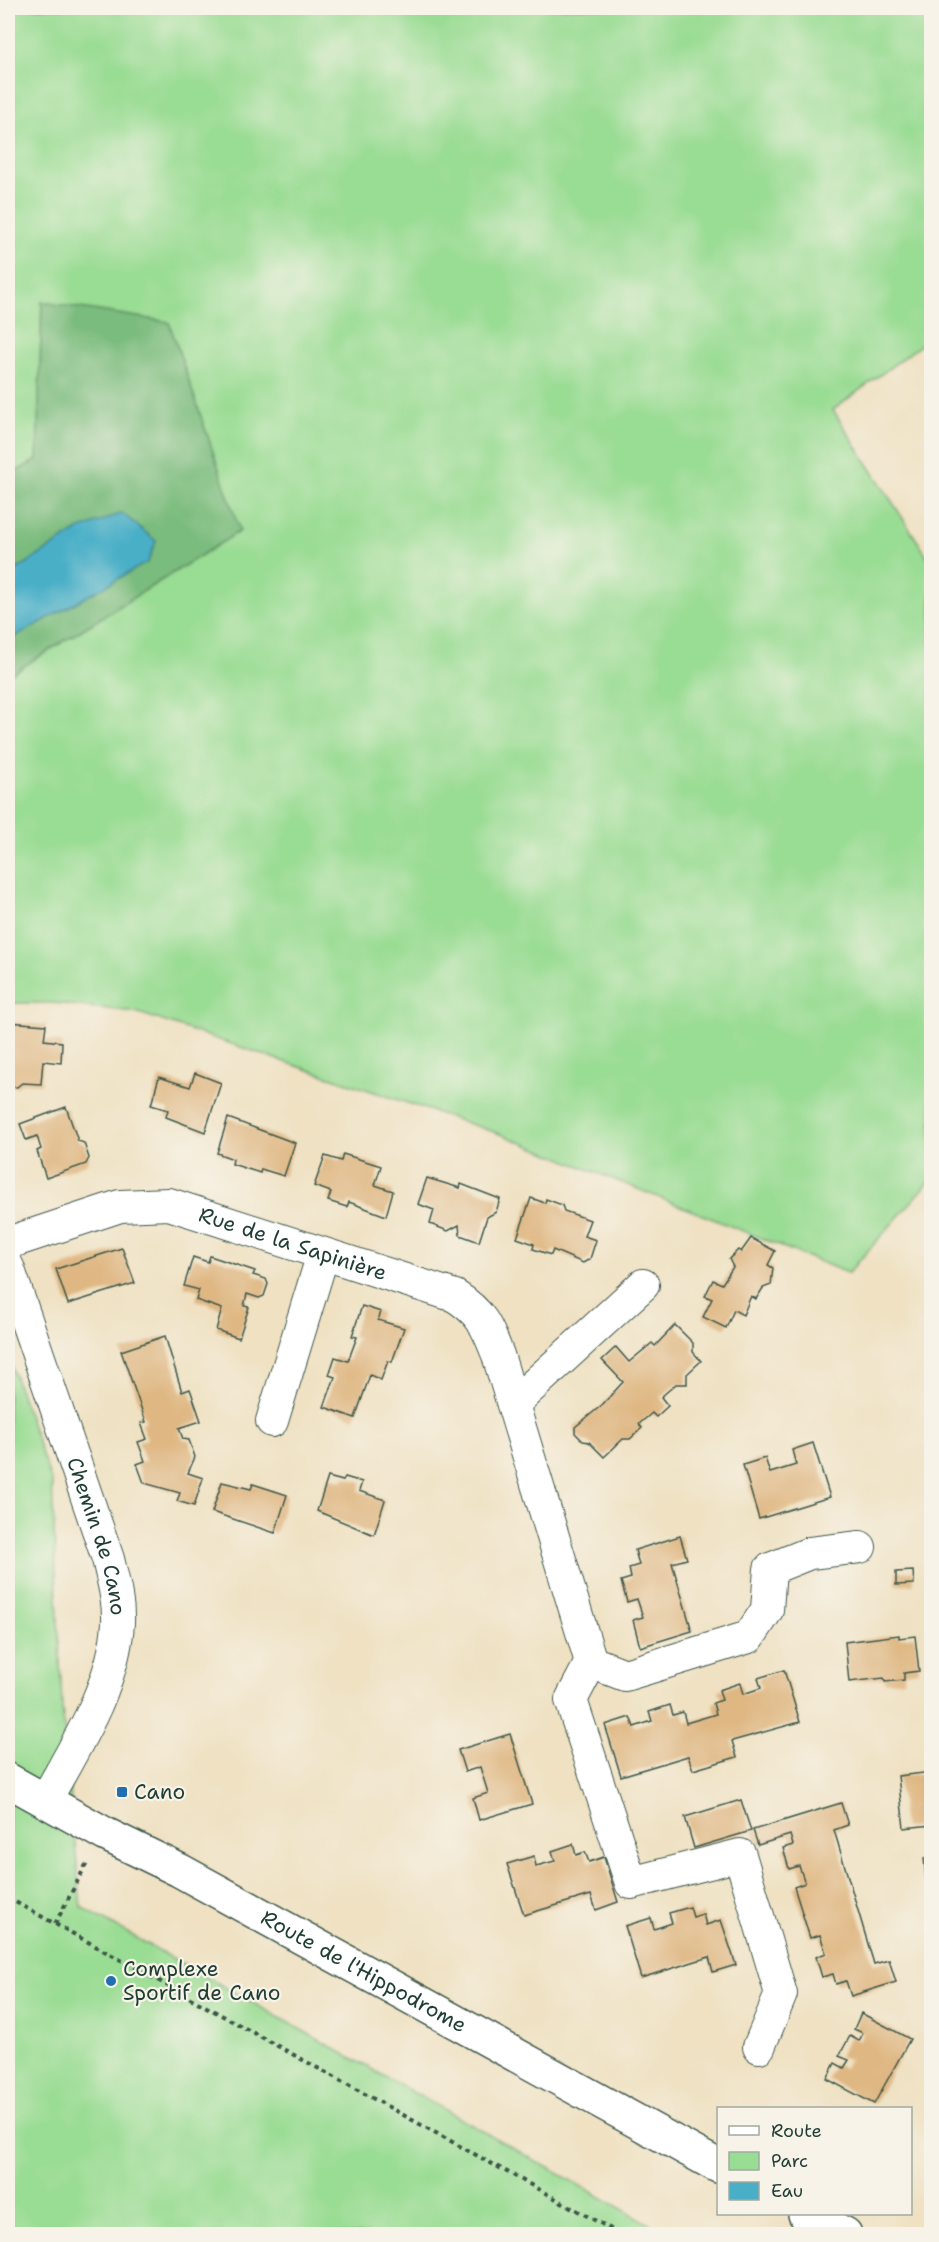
<svg xmlns="http://www.w3.org/2000/svg" width="939" height="2242" font-family="'Shantell Sans',sans-serif">
	<style>
		.green { fill: #99dc93; stroke: #5c8c64; stroke-width: 1.5 }
		.forest { fill: #7abc7d; stroke: #4c7c58; stroke-width: 1.5 }
		.water { fill: #48afc7; stroke: #34767e; stroke-width: 1.5 }
		.building { fill: #dfb783 }
		.lines { fill: none; stroke-linecap: round; stroke-linejoin: round }
		.street-casing { stroke: #3e5649; stroke-width: 34 }
		.secondary-casing { stroke: #3e5649; stroke-width: 36 }
		.path { stroke: #3e5649; stroke-width: 4; stroke-dasharray: 4.5 4.5; stroke-linecap: butt }
		.street { stroke: #fff; stroke-width: 32 }
		.secondary { stroke: #fff; stroke-width: 33 }
		.poi-dot { fill: #1f6fb2; stroke: #f7f3e8; stroke-width: 2 }
		.labels { text-anchor: middle; dominant-baseline: central; stroke-width: 4.5; stroke-linejoin: round; paint-order: stroke }
		.street-label { font-size: 21px; fill: #1f3d34; stroke: #f7f3e8 }
		.poi-label { font-size: 21px; fill: #1f3d34; stroke: #f7f3e8; text-anchor: start }
	</style>
	<rect width="100%" height="100%" fill="#f7f3e8"/>
	<filter id="ink" filterUnits="userSpaceOnUse"><feTurbulence type="fractalNoise" baseFrequency=".0167" numOctaves="2"/><feDisplacementMap in="SourceGraphic" scale="12" xChannelSelector="R" yChannelSelector="G"/><feConvolveMatrix kernelMatrix="1 2 1 2 8 2 1 2 1" color-interpolation-filters="sRGB"/></filter>
	<filter id="wash" filterUnits="userSpaceOnUse"><feTurbulence type="fractalNoise" baseFrequency=".008" numOctaves="4" result="noise"/><feDisplacementMap in="SourceGraphic" scale="24" xChannelSelector="R" yChannelSelector="G"/><feGaussianBlur stdDeviation="1.35" result="paint"/><feColorMatrix in="noise" values="0 0 0 0 0 0 0 0 0 0 0 0 0 0 0 0 0 1.4 0 .05"/><feComposite in="paint" operator="in"/></filter>
	<g filter="url(#wash)">
		<rect width="100%" height="100%" fill="#efe1c2"/>
		<g class="green">
			<path d="M8,8H931V337L833,410L931,562V1180L848,1273L500,1134L136,1012L52,1003H8V676L240,531L42,302L37,460L8,476Z"/>
			<path d="M8,1357L52,1483L62,1706L81,1907L667,2234H8Z"/>
		</g>
		<path class="forest" d="M42,302L169,322L240,531L8,676V476L37,460Z"/>
		<path class="water" d="M122,513L156,541L148,562L8,641V575L78,530Z"/>
		<g id="blocks">
			<g class="building">
				<path d="M8,1022L46,1025L44,1040L62,1042L61,1063L43,1061L41,1084L22,1083L17,1087L8,1086Z"/>
				<path d="M195,1073L221,1083L205,1132L166,1117L168,1110L151,1105L159,1077L190,1087Z"/>
				<path d="M66,1107L78,1141L84,1143L89,1158L86,1164L46,1178L37,1151L41,1149L37,1136L26,1140L20,1124Z"/>
				<path d="M228,1118L295,1143L284,1176L261,1169L260,1173L232,1164L233,1159L217,1153Z"/>
				<path d="M343,1154L381,1166L375,1185L393,1191L386,1216L349,1202L347,1207L328,1201L331,1192L314,1186L325,1156L341,1161Z"/>
				<path d="M427,1178L460,1188L461,1184L500,1199L496,1212L487,1217L479,1242L460,1235L459,1225L448,1231L430,1224L434,1210L418,1204Z"/>
				<path d="M531,1198L545,1203L546,1199L562,1205L564,1211L590,1220L584,1236L596,1240L590,1259L583,1263L553,1250L551,1255L533,1249L534,1244L517,1238Z"/>
				<path d="M751,1238L775,1251L768,1265L773,1268L771,1285L763,1288L756,1299L751,1296L743,1315L734,1310L726,1328L703,1317L712,1299L705,1296L713,1280L722,1284L733,1267L729,1259L738,1250L741,1252Z"/>
				<path d="M122,1248L135,1283L68,1304L56,1269Z"/>
				<path d="M210,1256L255,1271L253,1275L266,1279L268,1284L264,1296L259,1298L247,1294L244,1306L249,1307L239,1338L216,1330L222,1309L196,1300L199,1290L184,1286L193,1257L208,1262Z"/>
				<path d="M362,1306L381,1312L378,1320L404,1328L392,1362L388,1361L381,1380L370,1375L355,1418L324,1407L335,1377L329,1375L335,1357L348,1361L357,1337L352,1336Z"/>
				<path d="M675,1325L693,1343V1352L701,1361L687,1374V1384H676L661,1397L668,1406L656,1417L652,1413L639,1424L642,1428L630,1439H623L604,1457L589,1442L583,1441L575,1433V1427L602,1405L623,1382L602,1360L616,1347L629,1362L652,1343L655,1346Z"/>
				<path d="M165,1336L182,1392L190,1389L201,1421L179,1428L183,1439L189,1440L195,1457L188,1473L203,1478L194,1506L177,1501L180,1493L144,1483L137,1464L145,1461L138,1442L147,1439L141,1423L146,1422L121,1351Z"/>
				<path d="M813,1443L830,1497L759,1519L743,1465L765,1458L770,1473L796,1465L792,1450Z"/>
				<path d="M328,1477L343,1481L345,1477L362,1482L359,1491L385,1500L374,1535L317,1511Z"/>
				<path d="M222,1482L251,1489L253,1484L287,1495L275,1533L212,1512Z"/>
				<path d="M680,1536L687,1559L672,1563L692,1631L640,1647L633,1620L643,1617L637,1599L627,1602L621,1581L631,1578L629,1568L639,1565L635,1550Z"/>
				<path d="M913,1571L914,1584L896,1585V1572Z"/>
				<path d="M899,1635V1638L915,1636L919,1671L904,1673V1680L885,1682L884,1678L849,1682L845,1642Z"/>
				<path d="M784,1670L800,1722L732,1741L737,1757L693,1770L688,1756L621,1776L605,1725L630,1717L634,1727L652,1721L649,1712L670,1705L673,1715L683,1712L686,1723L716,1714L713,1703L722,1700L719,1690L740,1683L743,1694L761,1688L758,1678Z"/>
				<path d="M510,1734L532,1804L479,1820L473,1798L488,1793L480,1767L465,1772L458,1750Z"/>
				<path d="M932,1772V1825L904,1828L898,1776Z"/>
				<path d="M741,1800L751,1831L694,1848L685,1817Z"/>
				<path d="M841,1803L848,1825L834,1830L874,1964L889,1960L896,1982L851,1996L846,1981L836,1984L833,1974L822,1977L816,1957L826,1953L820,1935L810,1938L794,1887L805,1883L799,1866L789,1869L783,1848L793,1845L790,1835L758,1845L753,1830Z"/>
				<path d="M573,1844L576,1855L585,1852L589,1862L604,1857L618,1902L596,1910L591,1895L524,1915L507,1864L534,1856L536,1866L555,1861L552,1851Z"/>
				<path d="M932,1857V1880L926,1881L924,1858Z"/>
				<path d="M690,1907L693,1917L703,1914L706,1925L721,1920L736,1965L713,1972L709,1957L641,1978L625,1926L651,1918L654,1929L672,1923L669,1913Z"/>
				<path d="M861,2013L910,2039L874,2104L827,2079L835,2063L844,2068L849,2060L839,2056L850,2036L859,2041L863,2033L854,2029Z"/>
				<path d="M932,2120V2139H930L928,2121Z"/>
			</g>
		</g>
	</g>
	<g filter="url(#ink)">
		<use href="#blocks" fill-opacity="0" stroke="#3e5649" stroke-width="1.5"/>
		<g class="lines">
			<defs>
				<g id="street">
					<path id="s1" d="M8,1243L120,1206L169,1204L455,1296C482,1313 487,1327 498,1355L591,1662L571,1700L631,1883L740,1855L781,1994L759,2047"/>
					<path id="s2" d="M8,1267L108,1559C113,1580 119,1602 118,1623C114,1687 75,1746 45,1801"/>
					<path d="M513,1404L643,1285"/>
					<path d="M272,1421L323,1254"/>
					<path d="M591,1662L625,1675L749,1637L767,1610L770,1569L810,1553L860,1547"/>
				</g>
				<g id="secondary">
					<path id="s3" d="M8,1780L105,1834L179,1870L718,2166"/>
					<path d="M805,2214L845,2234"/>
				</g>
			</defs>
			<use href="#street" class="street-casing"/>
			<use href="#secondary" class="secondary-casing"/>
			<g class="path">
				<path d="M8,1898L620,2234"/>
				<path d="M55,1924L88,1861"/>
			</g>
			<use href="#street" class="street"/>
			<use href="#secondary" class="secondary"/>
		</g>
	</g>
	<g class="poi-dot">
		<rect x="116" y="1786" width="12" height="12" rx="3"/>
		<circle cx="111" cy="1981" r="6"/>
	</g>
	<g class="labels">
		<g class="street-label">
			<text stroke="none"><textPath href="#s1" startOffset="297">Rue de la Sapinière</textPath></text>
			<text stroke="none"><textPath href="#s2" startOffset="284">Chemin de Cano</textPath></text>
			<text stroke="none"><textPath href="#s3" startOffset="404">Route de l'Hippodrome</textPath></text>
		</g>
		<g class="poi-label">
			<text x="134" y="1792">Cano</text>
			<text x="123" y="1969">Complexe<tspan x="123" dy="24">Sportif de Cano</tspan></text>
		</g>
	</g>
	<rect width="939" height="2242" fill="none" stroke="#f7f3e8" stroke-width="30"/>
	<rect x="717" y="2107" width="195" height="108" fill="#f7f3e8" stroke="#a1aaa0" stroke-width="1.5"/>
	<rect x="729" y="2126" width="30" height="9" fill="#ffffff" stroke="#a1aaa0" stroke-width="1.5"/>
	<text x="771" y="2137" font-size="18" fill="#1f3d34">Route</text>
	<rect x="729" y="2152" width="30" height="18" fill="#99dc93" stroke="#a1aaa0" stroke-width="1.5"/>
	<text x="771" y="2167" font-size="18" fill="#1f3d34">Parc</text>
	<rect x="729" y="2182" width="30" height="18" fill="#48afc7" stroke="#a1aaa0" stroke-width="1.5"/>
	<text x="771" y="2197" font-size="18" fill="#1f3d34">Eau</text>
</svg>
